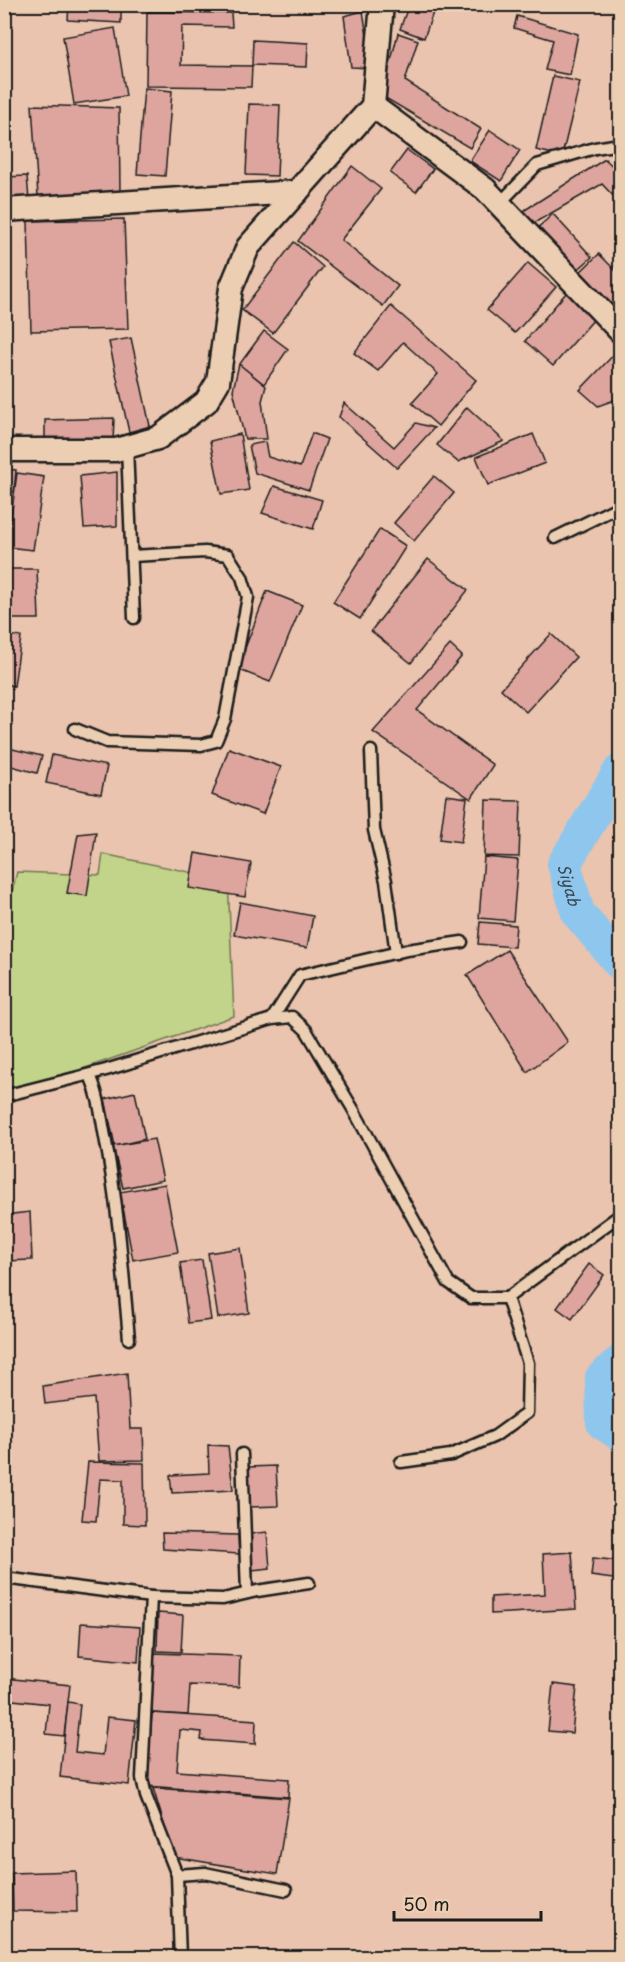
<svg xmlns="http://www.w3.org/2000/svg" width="625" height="1962" font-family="'Playpen Sans',sans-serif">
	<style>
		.green { fill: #c2d489; stroke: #6f7852; stroke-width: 1.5 }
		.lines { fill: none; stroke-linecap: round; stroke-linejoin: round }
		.river { stroke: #8fc6ed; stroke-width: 34 }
		.building { fill: #dea59f; stroke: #1c1c1c; stroke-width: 1.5 }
		.service-casing { stroke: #1c1c1c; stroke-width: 15 }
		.minor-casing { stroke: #1c1c1c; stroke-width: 27 }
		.service { stroke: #eccfb3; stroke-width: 10 }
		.minor { stroke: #eccfb3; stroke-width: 22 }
		.labels { text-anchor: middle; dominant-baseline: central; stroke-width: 6; stroke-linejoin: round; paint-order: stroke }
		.water-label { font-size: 16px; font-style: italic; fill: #394650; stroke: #eccfb3 }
	</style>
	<rect width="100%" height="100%" fill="#eac4ae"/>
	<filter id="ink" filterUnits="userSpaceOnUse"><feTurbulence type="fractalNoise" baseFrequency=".0167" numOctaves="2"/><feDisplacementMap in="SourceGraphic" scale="12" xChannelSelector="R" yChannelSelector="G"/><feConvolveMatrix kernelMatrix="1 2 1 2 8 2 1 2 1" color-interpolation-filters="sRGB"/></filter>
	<g filter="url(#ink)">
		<path class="green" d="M103,854L228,880L234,1016L68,1074L5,1089V918L17,872L100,875Z"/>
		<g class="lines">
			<g class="river">
				<path id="s1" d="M620,771L564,864L578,913L620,963"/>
				<path d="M620,1362L602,1378L603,1423L620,1434"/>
			</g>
		</g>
		<g class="building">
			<path d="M69,4H121V23L68,20Z"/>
			<path d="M181,4H234V8L181,9Z"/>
			<path d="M409,4H436L424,38L400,29Z"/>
			<path d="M363,11L372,68L351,67L344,16Z"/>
			<path d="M147,12L231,13L232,27L182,26L181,65L252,66L251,87L146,86Z"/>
			<path d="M517,16L578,34L570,75L545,70L553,40L514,28Z"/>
			<path d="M115,28L126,96L74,104L63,37Z"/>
			<path d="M398,33L418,40L405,81L481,129L470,148L382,96Z"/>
			<path d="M253,40L308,43L307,67L252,65Z"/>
			<path d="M553,76L580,82L562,156L536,150Z"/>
			<path d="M144,88L172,91L165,176L137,174Z"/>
			<path d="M249,104L280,105L277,176L246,175Z"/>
			<path d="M32,105L119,108L120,193L38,196Z"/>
			<path d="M490,130L520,150L501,181L470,161Z"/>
			<path d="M407,150L433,169L416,192L390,173Z"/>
			<path d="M605,159L620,173V203L602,184L527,227L517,215Z"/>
			<path d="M352,166L381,189L341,240L398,286L383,306L298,241Z"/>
			<path d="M27,176L29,200L4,202V177Z"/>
			<path d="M553,214L592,257L573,274L534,231Z"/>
			<path d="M124,219L128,329L31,331L28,221Z"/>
			<path d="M294,242L323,267L273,333L242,310Z"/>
			<path d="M599,254L620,275V319L577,275Z"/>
			<path d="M528,263L556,287L515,333L487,310Z"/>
			<path d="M566,293L595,318L553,366L525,341Z"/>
			<path d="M391,306L476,380L438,426L412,403L438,374L403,342L378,371L354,353Z"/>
			<path d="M264,331L288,349L264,384L239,365Z"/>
			<path d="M131,338L150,426L129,432L109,342Z"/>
			<path d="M620,348V398L598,406L580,390Z"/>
			<path d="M239,364L266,386L262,401L267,439H245L233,390Z"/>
			<path d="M344,403L394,447L416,423L434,428L397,468L339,417Z"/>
			<path d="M467,407L504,441L458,462L437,445Z"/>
			<path d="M114,418L113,442L45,441V420Z"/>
			<path d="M312,433L327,439L309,490L255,473L249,445L265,442L268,457L300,467Z"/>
			<path d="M240,434L249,490L221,494L210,441Z"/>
			<path d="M533,434L545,463L488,485L476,457Z"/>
			<path d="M4,469L16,470L14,492L4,491Z"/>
			<path d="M117,472V526L84,528L80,476Z"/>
			<path d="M17,473L44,477L33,550L7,547Z"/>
			<path d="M434,476L454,493L414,541L394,523Z"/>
			<path d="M274,486L322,500L313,529L262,513Z"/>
			<path d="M380,529L406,546L360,619L333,602Z"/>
			<path d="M428,559L468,590L411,663L371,631Z"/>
			<path d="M9,569H37L39,619H10Z"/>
			<path d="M267,591L302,605L270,682L237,669Z"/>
			<path d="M4,634L21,637L14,686L4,684Z"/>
			<path d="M551,634L576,657L526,712L501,689Z"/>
			<path d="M450,645L462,656L417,710L493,765L471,799L373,732Z"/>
			<path d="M4,747L42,756L37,773L4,764Z"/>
			<path d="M229,748L281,767L263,814L212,795Z"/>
			<path d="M52,755L107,766L101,794L46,783Z"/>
			<path d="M446,795L467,798L461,842L440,839Z"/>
			<path d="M486,800L521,801L519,857L484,856Z"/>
			<path d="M96,832L87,896L67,893L78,834Z"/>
			<path d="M195,853L251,863L245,897L189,888Z"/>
			<path d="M484,857L518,860L513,921L479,918Z"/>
			<path d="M240,902L313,916L307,948L234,935Z"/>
			<path d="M480,922L516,925L514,947L478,944Z"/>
			<path d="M507,950L568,1042L527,1072L467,975Z"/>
			<path d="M4,960L11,963L4,977Z"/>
			<path d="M135,1092L145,1139L115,1146L105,1099Z"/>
			<path d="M154,1139L163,1180L123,1188L113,1146Z"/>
			<path d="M165,1184L178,1252L133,1260L120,1192Z"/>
			<path d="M30,1212L32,1260L4,1261V1215Z"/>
			<path d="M240,1248L249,1313L218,1318L208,1253Z"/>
			<path d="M202,1260L211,1320L188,1323L180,1263Z"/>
			<path d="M589,1264L604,1275L572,1319L557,1308Z"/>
			<path d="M127,1373L130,1429H143L144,1460L99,1461L94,1398L45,1404L43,1386Z"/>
			<path d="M208,1445L228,1446L233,1490L172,1493L170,1475L209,1473Z"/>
			<path d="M88,1462L144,1463L145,1525L123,1524V1480L100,1479L96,1521L82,1520Z"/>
			<path d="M276,1466L278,1506L250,1507L248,1467Z"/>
			<path d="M267,1532L270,1568L252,1570L250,1534Z"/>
			<path d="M162,1533L238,1535L239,1554L163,1549Z"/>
			<path d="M572,1552L576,1609L491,1614V1597L545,1594L543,1554Z"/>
			<path d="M593,1558L620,1561V1580L591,1576Z"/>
			<path d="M158,1613L183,1615L181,1652L157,1651Z"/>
			<path d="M81,1623L140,1627L138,1662L79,1656Z"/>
			<path d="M153,1653L240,1656L239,1687L190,1685L188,1715L152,1713Z"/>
			<path d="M4,1678L70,1685L64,1736L46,1734L49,1704L4,1699Z"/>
			<path d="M553,1684L577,1687L572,1733L548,1731Z"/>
			<path d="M68,1702L80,1704L75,1752L103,1755L107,1717L136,1720L129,1785L60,1777Z"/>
			<path d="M152,1713L256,1720L255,1744L201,1740L202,1732L180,1730L177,1771L289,1779L288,1797L147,1786Z"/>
			<path d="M153,1788L289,1798L277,1874L174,1857Z"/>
			<path d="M76,1871L77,1912L13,1911L12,1873Z"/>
		</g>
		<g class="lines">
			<defs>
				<g id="service">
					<path d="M499,204L537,165L595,148L620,144"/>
					<path d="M127,447L134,618"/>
					<path d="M555,538L620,506"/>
					<path d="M75,729L107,742L201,745L216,741L225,719L248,597L242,577L228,555L205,552L132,556"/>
					<path d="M371,751L374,830L386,881L396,953"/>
					<path d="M272,1019L300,975L407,950L462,942"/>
					<path d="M90,1075C99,1095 101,1116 105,1137C118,1204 123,1271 129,1339"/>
					<path d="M4,1096L106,1070L272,1019L292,1017L306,1030L353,1109L448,1282L471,1298H507L620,1215"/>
					<path d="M242,1454L247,1593"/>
					<path d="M401,1462L451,1455L495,1436L527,1413L528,1363L507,1298"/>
					<path d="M4,1578L151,1597L142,1778L146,1796L177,1875L180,1958"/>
					<path d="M151,1597L223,1599L257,1591L309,1583"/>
					<path d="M177,1875L205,1873L286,1890"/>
				</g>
				<g id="minor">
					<path d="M373,106L485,189L620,331"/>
					<path d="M4,210L297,192"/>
					<path d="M4,450H116L158,438L206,402L218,382L231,288L248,247L373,106L382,4"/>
				</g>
			</defs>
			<use href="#service" class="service-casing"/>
			<use href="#minor" class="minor-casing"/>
			<use href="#service" class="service"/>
			<use href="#minor" class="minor"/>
		</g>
	</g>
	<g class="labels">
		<g class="water-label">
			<text stroke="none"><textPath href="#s1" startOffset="130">Siyab</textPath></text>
		</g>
	</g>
	<rect width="625" height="1962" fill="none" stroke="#eccfb3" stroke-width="24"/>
	<rect x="12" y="12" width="601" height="1938" fill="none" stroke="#1c1c1c" stroke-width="2" filter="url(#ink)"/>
	<path d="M394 1911v9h147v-9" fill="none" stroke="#1c1c1c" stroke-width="3"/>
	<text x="403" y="1911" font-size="18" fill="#1c1c1c" stroke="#eccfb3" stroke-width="4.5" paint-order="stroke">50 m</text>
</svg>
